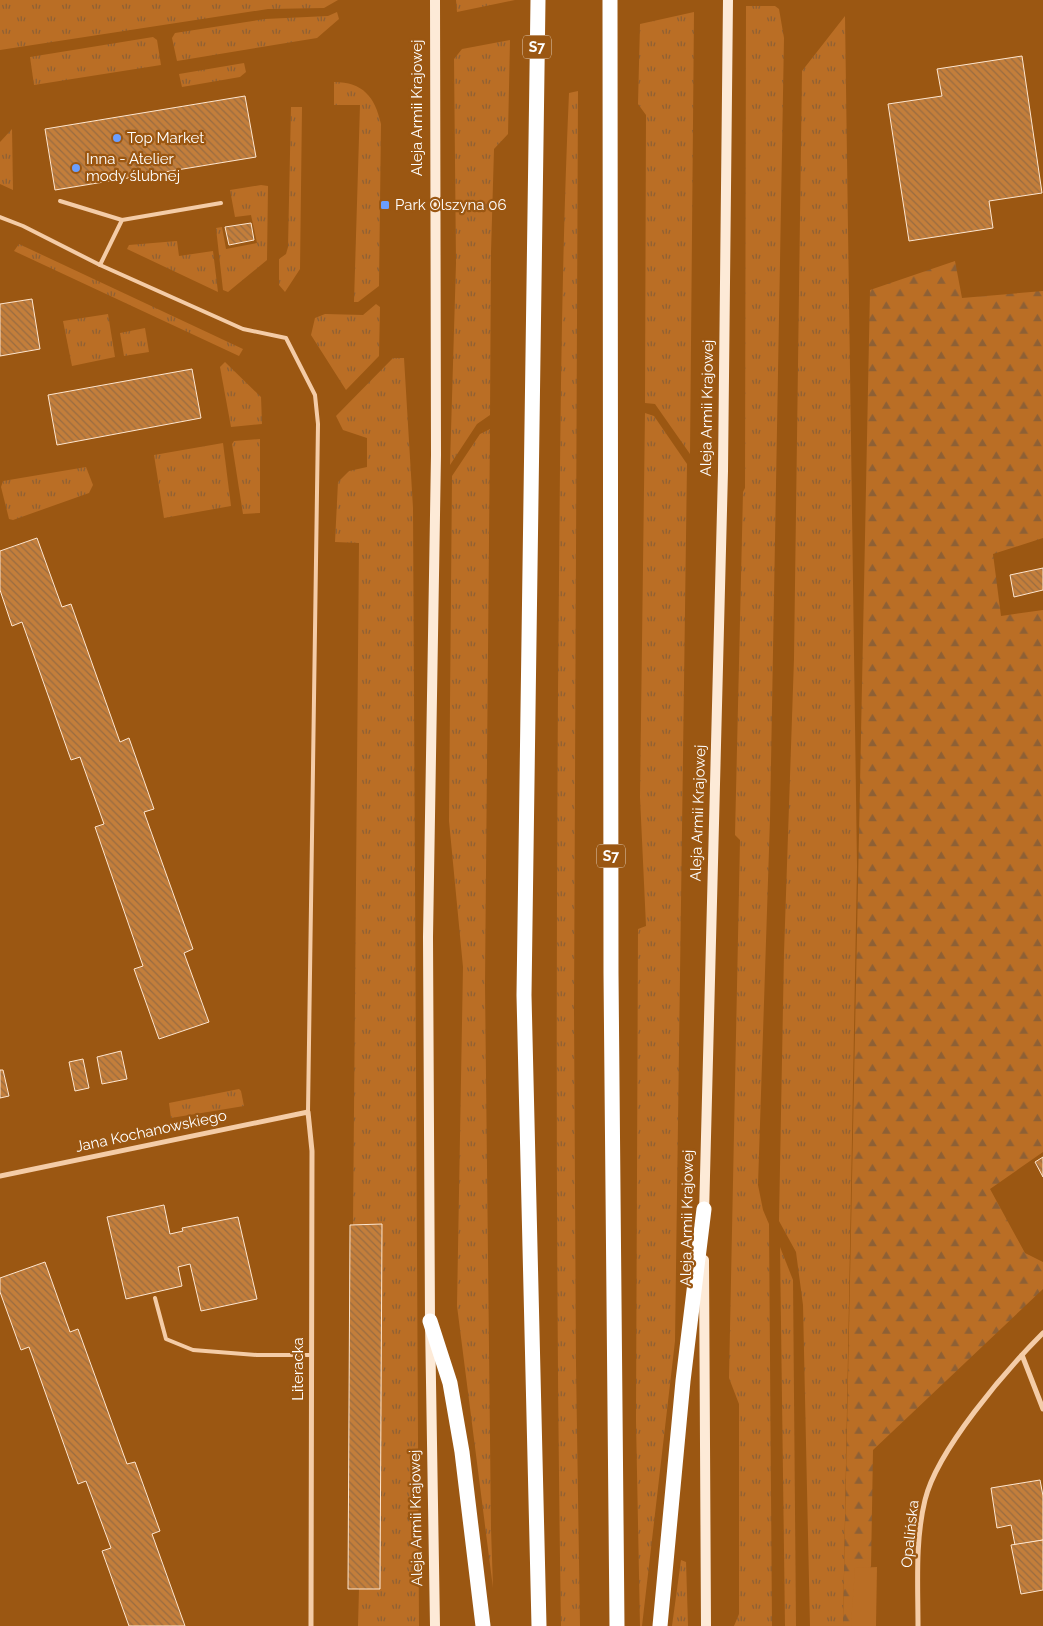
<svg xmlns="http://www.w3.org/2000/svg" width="1043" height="1626" font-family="Raleway,sans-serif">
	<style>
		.grass { fill: url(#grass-tufts) }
		.forest { fill: url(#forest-firs) }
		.pitch { fill: #ba6e25 }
		.building { fill: url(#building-back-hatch); stroke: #fee6cf }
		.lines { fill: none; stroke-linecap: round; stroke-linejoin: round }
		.service { stroke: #f4cca7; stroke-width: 4 }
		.minor { stroke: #f4cca7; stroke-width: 5 }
		.secondary { stroke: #fdead7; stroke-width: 10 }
		.motorway { stroke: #fff; stroke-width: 15 }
		.poi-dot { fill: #6a9eff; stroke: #9b5712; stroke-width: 2 }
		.labels { text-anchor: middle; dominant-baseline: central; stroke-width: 4.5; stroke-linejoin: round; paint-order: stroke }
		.shield { fill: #9b5712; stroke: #e1cdb8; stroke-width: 1 }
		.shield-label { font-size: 14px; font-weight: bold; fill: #fff }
		.street-label { font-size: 15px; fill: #fff; stroke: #9b5712 }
		.poi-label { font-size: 15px; fill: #fff; stroke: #9b5712; text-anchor: start }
	</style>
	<defs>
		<pattern id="grass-tufts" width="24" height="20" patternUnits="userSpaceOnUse" patternTransform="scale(1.25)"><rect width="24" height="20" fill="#ba6e25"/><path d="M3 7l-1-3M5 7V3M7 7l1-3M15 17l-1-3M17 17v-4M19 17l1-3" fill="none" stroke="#8e6035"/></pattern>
		<pattern id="forest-firs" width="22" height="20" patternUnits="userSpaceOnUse" patternTransform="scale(1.25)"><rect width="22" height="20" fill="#ba6e25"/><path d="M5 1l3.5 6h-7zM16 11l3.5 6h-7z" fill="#8e6035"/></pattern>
		<pattern id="building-back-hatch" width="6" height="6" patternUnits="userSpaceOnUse" patternTransform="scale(1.25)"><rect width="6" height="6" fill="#c37e3b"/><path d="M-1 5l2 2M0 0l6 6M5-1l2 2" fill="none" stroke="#996c41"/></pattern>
	</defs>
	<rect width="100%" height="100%" fill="#9b5712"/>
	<g class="grass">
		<path d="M0,0H338L324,8L268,9L0,50Z"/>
		<path d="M456,0H515L457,12Z"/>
		<path d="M746,6H775L779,9L784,38L770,819L758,1185L763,1210L769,1224L772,1626H734L739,1614V1404L729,1378L740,840L735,835L743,492L745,488Z"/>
		<path d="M337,12L339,19L317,38L177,61L172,38L175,33L265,19L328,16Z"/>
		<path d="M694,12L690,454L655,404L645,403L646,115L638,104L640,24Z"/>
		<path d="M845,16L857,867L843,1626H810L803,1305L796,1252L779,1221L784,953L794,659L802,71Z"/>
		<path d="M153,37L157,40L161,65L34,85L30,57Z"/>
		<path d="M510,40L508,134L494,149L491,252L490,415L477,424L450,465L456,263L454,59L462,49Z"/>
		<path d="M244,63L246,72L240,77L182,87L179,74Z"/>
		<path d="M334,82C363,82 375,97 381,124L379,286L358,302H354L360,105H334Z"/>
		<path d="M578,91L574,1011L576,1365L580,1626H561C556,1315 556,1005 558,694C560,494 560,293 569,93Z"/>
		<path d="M291,107H302L300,269L285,292L279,285V259L286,254L288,247Z"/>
		<path d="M12,129L13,190L0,184V142Z"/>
		<path d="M261,185L268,186L267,260L228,292L223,290L216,228L222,227L226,249L257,243L251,215L235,217L230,190Z"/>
		<path d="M177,241L179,256L213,251L218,292L127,249L129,245Z"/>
		<path d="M19,244L243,349L239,356L14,251Z"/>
		<path d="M376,304L380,307L379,356L346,390L311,335L315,318L325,314L363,315Z"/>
		<path d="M108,314L115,357L72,366L63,321Z"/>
		<path d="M145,328L149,352L124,356L120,333Z"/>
		<path d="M393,358H404L413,508L419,1626H358L359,1589H380L382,1225H353L359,543L335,542L338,482L349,471L367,467V438L343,430L336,416Z"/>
		<path d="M225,362L261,397L262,424L231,427L220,367Z"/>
		<path d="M645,413L654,416L687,464L675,1341L642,1626H640L636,1421L638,929L646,926L640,797Z"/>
		<path d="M490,429L485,985L491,1529L493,1588L457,1306L463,967L449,821L452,476L480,434Z"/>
		<path d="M260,439V513L243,514L232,444L234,441Z"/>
		<path d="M223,443L231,506L164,518L154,455Z"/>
		<path d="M86,467L93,485L89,493L13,520L9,519L1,487L3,481Z"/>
		<path d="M239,1089L241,1091L244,1106L171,1118L169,1103Z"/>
		<path d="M780,1247L793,1280L796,1626H785Z"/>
		<path d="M681,1560L686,1562L688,1626H672Z"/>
	</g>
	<path class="forest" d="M955,261L962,298L1043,291V538L993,554L1001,616L1043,610V1152L990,1189L1025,1253L1043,1262V1289L873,1450L870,1626H843L870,290Z"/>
	<path class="pitch" d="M877,1567L876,1626H851L855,1568Z"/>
	<g class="building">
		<path d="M1022,56L1042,193L989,201L993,228L909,241L888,104L942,96L937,69Z"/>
		<path d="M245,96L256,157L55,190L45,129Z"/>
		<path d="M251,223L254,240L229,245L225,227Z"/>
		<path d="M32,299L40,349L0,356V304Z"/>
		<path d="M192,369L201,418L57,445L48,395Z"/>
		<path d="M37,538L62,607L71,604L120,742L129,738L154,809L144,812L193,949L184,953L209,1022L159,1039L134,969L143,966L95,827L104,824L80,757L71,760L22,622L12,626L0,590V551Z"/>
		<path d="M1043,568V590L1014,597L1010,575Z"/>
		<path d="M121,1051L127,1079L102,1084L97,1057Z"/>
		<path d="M83,1059L89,1088L75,1091L69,1062Z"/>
		<path d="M0,1070H3L9,1096L0,1098Z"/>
		<path d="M1043,1157V1177L1035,1162Z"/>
		<path d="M164,1205L170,1234L183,1231L182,1228L238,1217L257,1299L201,1311L190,1264L178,1267L182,1286L126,1299L107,1217Z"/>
		<path d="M382,1224L380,1589H348L350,1225Z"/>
		<path d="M45,1262L70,1332L78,1329L127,1464L135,1462L160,1531L152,1534L185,1626H129L102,1551L111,1548L86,1481L78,1484L29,1347L21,1350L0,1292V1278Z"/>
		<path d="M1040,1480L1043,1496V1540L1015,1545L1011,1525L997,1528L991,1488Z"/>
		<path d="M1043,1540V1590L1021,1594L1011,1545Z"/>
	</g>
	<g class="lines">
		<g class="service">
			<path d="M60,201L122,220"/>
			<path d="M0,217L23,226L100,265L243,329L286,338L315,395L318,424L308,1112"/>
			<path d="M100,265L122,220L221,203"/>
			<path d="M155,1298L166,1339L193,1350L257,1355H310"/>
		</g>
		<g class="minor">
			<path d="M0,1176L308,1112L312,1151L311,1626"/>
			<path d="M1022,1355L1043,1409"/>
			<path d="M918,1626C918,1584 915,1541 925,1500C937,1450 1006,1370 1043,1333"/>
		</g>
		<g class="secondary">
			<path d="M704,1215L723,471L728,0"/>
			<path d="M704,1260L706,1626"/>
			<path d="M435,1626L430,1321L428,937L436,455L435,0"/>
		</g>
		<g class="motorway">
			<path d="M538,0L524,995L539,1626"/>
			<path d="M610,0L611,973L617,1626"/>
			<path d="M430,1321L450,1383L462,1452L483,1626"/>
			<path d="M660,1626L683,1381L704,1209"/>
		</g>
	</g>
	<g class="poi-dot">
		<circle cx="117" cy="138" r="5"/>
		<circle cx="76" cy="168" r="5"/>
		<rect x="380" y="200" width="10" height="10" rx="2.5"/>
	</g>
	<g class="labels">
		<g class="shield">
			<rect x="523" y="35.5" width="28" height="23" rx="4"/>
			<rect x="597" y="844.5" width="28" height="23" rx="4"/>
		</g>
		<g class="shield-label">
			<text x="537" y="47">S7</text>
			<text x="611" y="856">S7</text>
		</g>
		<g class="street-label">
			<text transform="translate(417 108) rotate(-90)">Aleja Armii Krajowej</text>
			<text transform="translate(707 408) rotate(-89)">Aleja Armii Krajowej</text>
			<text transform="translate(698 813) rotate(-88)">Aleja Armii Krajowej</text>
			<text transform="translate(151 1131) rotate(-12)">Jana Kochanowskiego</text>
			<text transform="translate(687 1218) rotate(-89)">Aleja Armii Krajowej</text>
			<text transform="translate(298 1369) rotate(-90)">Literacka</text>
			<text transform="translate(416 1518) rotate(-91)">Aleja Armii Krajowej</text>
			<text transform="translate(910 1534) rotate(-84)">Opalińska</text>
		</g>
		<g class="poi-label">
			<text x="127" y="138">Top Market</text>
			<text x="86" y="159">Inna - Atelier<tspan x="86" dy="17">mody ślubnej</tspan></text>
			<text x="395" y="205">Park Olszyna 06</text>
		</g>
	</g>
</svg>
